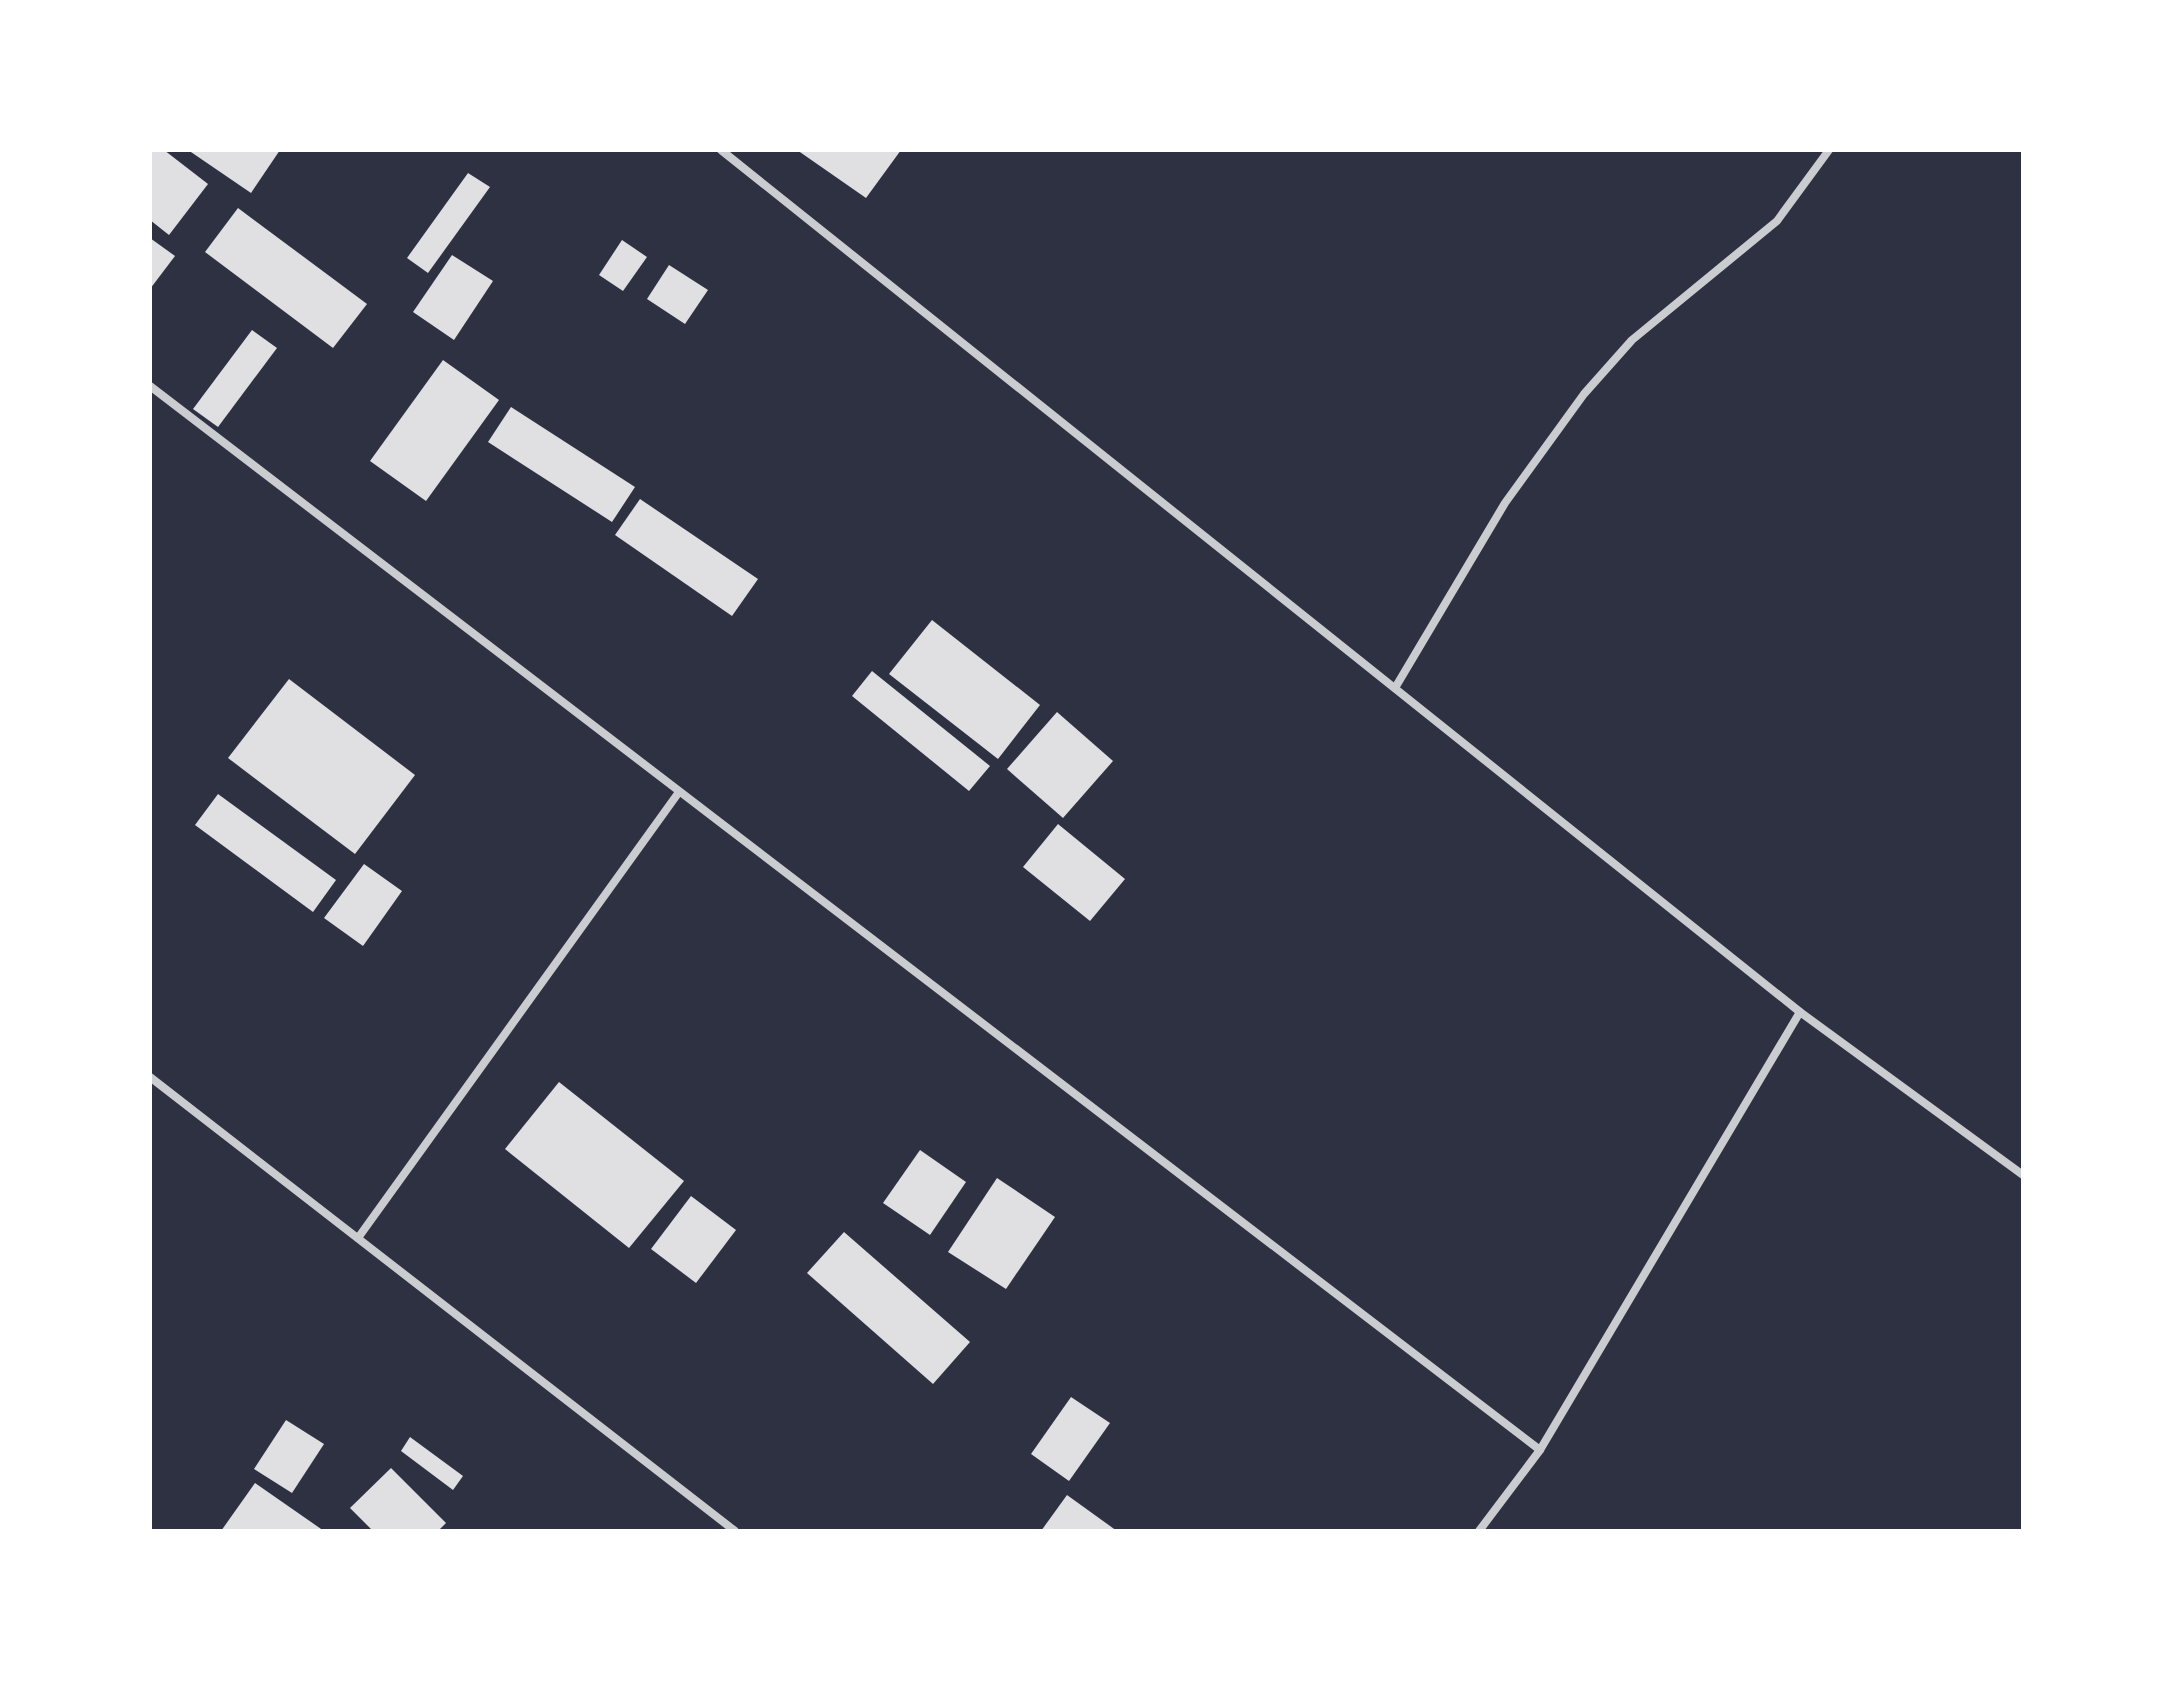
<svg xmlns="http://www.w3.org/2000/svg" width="2173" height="1681" font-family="'PT Sans',sans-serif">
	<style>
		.building { fill: #e0e0e3 }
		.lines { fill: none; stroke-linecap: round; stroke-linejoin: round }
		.minor { stroke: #caccd0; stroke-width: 8 }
	</style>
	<rect width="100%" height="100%" fill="#2d3142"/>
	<g class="building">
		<path d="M150,150H164L208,184L169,235L150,220Z"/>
		<path d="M188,150H280L251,193Z"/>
		<path d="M797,150H901L866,198Z"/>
		<path d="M468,173L490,187L428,273L407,258Z"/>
		<path d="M238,208L367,304L333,348L205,252Z"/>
		<path d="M150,238L175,256L150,289Z"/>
		<path d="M622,240L647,257L623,291L599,275Z"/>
		<path d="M452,255L493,281L454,340L413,312Z"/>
		<path d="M669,265L708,290L685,324L647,299Z"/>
		<path d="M252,330L277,348L218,427L193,409Z"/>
		<path d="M443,360L499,400L426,501L370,461Z"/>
		<path d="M511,407L635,487L612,522L488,442Z"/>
		<path d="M640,499L758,579L732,616L615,535Z"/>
		<path d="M932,620L1040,705L998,759L889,674Z"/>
		<path d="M872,671L990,766L969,791L852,696Z"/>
		<path d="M289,679L415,775L355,854L228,758Z"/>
		<path d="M1057,712L1113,761L1063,818L1007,769Z"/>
		<path d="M218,794L336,880L313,912L195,825Z"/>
		<path d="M1058,824L1125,879L1090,921L1023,867Z"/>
		<path d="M364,864L402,891L363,946L324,918Z"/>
		<path d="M559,1082L684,1181L629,1248L505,1149Z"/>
		<path d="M920,1150L966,1182L930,1235L883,1203Z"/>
		<path d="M997,1178L1055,1217L1006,1289L948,1252Z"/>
		<path d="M691,1196L736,1230L696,1283L651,1249Z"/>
		<path d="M844,1232L970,1342L933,1384L807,1273Z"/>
		<path d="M1071,1397L1110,1423L1069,1481L1031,1454Z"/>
		<path d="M286,1420L324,1444L292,1493L254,1469Z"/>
		<path d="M410,1437L463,1476L453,1490L401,1451Z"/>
		<path d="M391,1468L446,1523L438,1531H373L350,1508Z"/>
		<path d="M255,1483L324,1531H221Z"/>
		<path d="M1067,1495L1117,1531H1041Z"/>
	</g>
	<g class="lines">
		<g class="minor">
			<path d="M721,150L1800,1012L2023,1175"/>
			<path d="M150,386L1540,1450"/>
			<path d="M1395,688L1505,503L1584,394L1632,340L1777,221L1829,150"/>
			<path d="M150,1077L735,1531"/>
			<path d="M358,1238L679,792"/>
			<path d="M1479,1531L1540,1450L1800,1012"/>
		</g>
	</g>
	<rect width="2173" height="1681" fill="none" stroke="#ffffff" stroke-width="304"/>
</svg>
